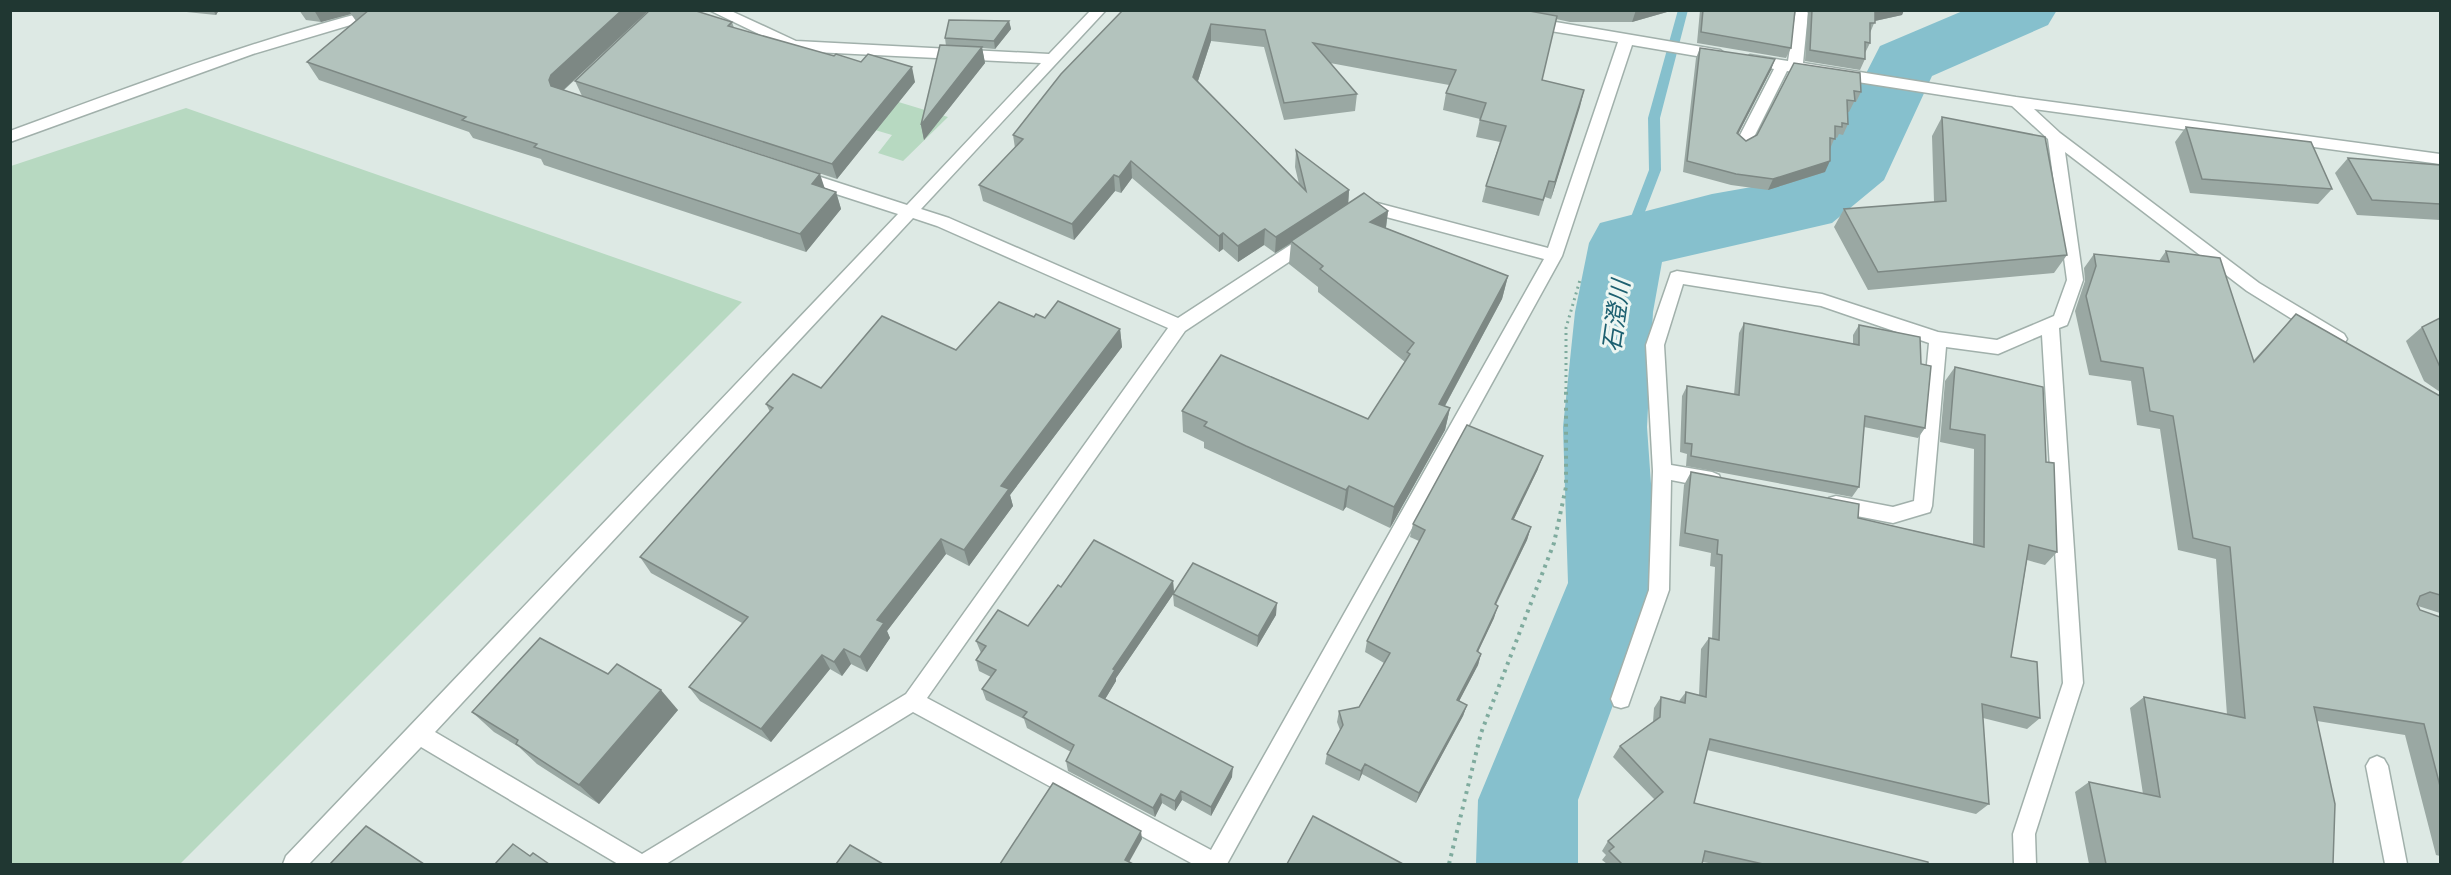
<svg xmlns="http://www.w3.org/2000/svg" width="2451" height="875" font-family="Figtree,'Noto Sans JP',sans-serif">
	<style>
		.green { fill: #b7d9c1 }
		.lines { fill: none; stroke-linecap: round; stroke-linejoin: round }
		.stream { fill: #86c0cd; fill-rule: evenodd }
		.river { fill: #86c0cd; fill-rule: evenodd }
		.minor-casing { stroke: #a1b0ab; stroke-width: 3 }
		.path-far1 { stroke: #7fab9e; stroke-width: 3; stroke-dasharray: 2 4; stroke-linecap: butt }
		.path { stroke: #7fab9e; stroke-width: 4; stroke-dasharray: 3 5; stroke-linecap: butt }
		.minor { fill: #fff; fill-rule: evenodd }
		.wall { fill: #9aa8a3 }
		.shaded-wall { fill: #7d8884 }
		.building { fill: #b3c3bd; stroke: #7d8884; stroke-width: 1.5 }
		.labels { text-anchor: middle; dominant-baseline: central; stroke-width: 6; stroke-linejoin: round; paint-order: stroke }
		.water-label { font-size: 24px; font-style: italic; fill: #1d6070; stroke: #edf6f2 }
	</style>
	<rect width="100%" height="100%" fill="#dde9e4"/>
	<g class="green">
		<path d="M882,97L948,117L903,161L878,153L892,135L858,125Z"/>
		<path d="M186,108L742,302L180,864H11V166Z"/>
	</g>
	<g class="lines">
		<path class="stream" d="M1678,10H1688L1660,118L1661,170L1633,243L1627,247L1621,243L1649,170L1648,118Z"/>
		<path class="river" d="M1965,10H2057L2048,25L1932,76L1884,180L1832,223L1662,262L1653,312L1647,427L1658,583L1578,800V864H1476L1478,800L1568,583L1563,427L1575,312L1589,243L1600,223L1712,194L1785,181L1829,146L1880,46Z"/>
		<defs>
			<g id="minor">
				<path d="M373,10H401L253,54L10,142V131C130,87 249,41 373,10Z"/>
				<path d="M709,10H729L796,41L1049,54L1091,10H1106L921,209L949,218L1178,318L1304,236H1316L1318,240L1316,244L1185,331L927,698L1211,850L1544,259L1360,210L1358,206L1360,202L1366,200L1548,248L1618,42L1532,28L1525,23L1527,20L1532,18L1720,50L1727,55L1720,60L1632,45L1562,256L1227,864H1193L913,712L666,864H618L421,747L309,864H283L286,856L898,214L796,181L794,177L796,173L802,171L907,205L1041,63L794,51ZM913,218L937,226L1168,328L906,694L642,854L435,732Z"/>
				<path d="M1796,10H1806L1808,13L1803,63L2016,97L2440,154V164L2034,109L2060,133L2259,283L2344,334L2347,339L2344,344H2332L2247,291L2065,152L2083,280L2069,320L2067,325L2059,328L2083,683L2035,834L2036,864H2014L2013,834L2063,683L2042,335L1998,354L1946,347L1932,506L1930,512L1893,523L1836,512L1829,510L1827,504L1829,498L1836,496L1893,507L1914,501L1929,343L1821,306L1683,284L1664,345L1671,465L1712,472L1719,475L1721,480L1719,485L1712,488L1671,480L1669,590L1628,706L1621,708L1614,706L1611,699L1649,590L1653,471L1646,345L1671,273L1677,271L1822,294L1938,332L1997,340L2054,316L2067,280L2048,139L2012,106L1787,71L1748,149H1738L1735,145L1774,69L1745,63L1743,60L1750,55L1788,61Z"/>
				<path d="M2377,756L2384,759L2388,766L2407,864H2385L2366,766L2370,759Z"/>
			</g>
		</defs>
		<use href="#minor" class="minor-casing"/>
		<path class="path-far1" d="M1566,389V328L1580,280"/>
		<path class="path" d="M1449,864L1481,733L1554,543L1566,487V387"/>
		<use href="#minor" class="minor"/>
	</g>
	<g class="wall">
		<path d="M167,10H219L216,15Z"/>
		<path d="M299,10H649L564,90L836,192L841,209L806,252L544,165L541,159L473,138L469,132L319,80L307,62L356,21L351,14L321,22L306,20Z"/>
		<path d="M1123,10H1674L1632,22H1570L1556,19L1542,80L1584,90L1551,199L1545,197L1539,216L1482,202L1486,186L1500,142L1476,137L1480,119L1443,110L1446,93L1449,85L1330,63L1357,94L1355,111L1284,120L1264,47L1211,41L1198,81L1299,184L1295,167L1296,150L1349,190L1348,204L1388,211L1386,228L1508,276L1502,299L1445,406L1450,408L1445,430L1390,528L1346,507L1343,511L1246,467L1204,448V442L1183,432L1182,411L1368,419L1405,362L1318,292V287L1289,264L1291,243L1275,253L1264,245L1238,262L1223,249L1219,252L1132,178L1121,193L1115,191L1074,240L983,201L979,185L1015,148L1013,135Z"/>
		<path d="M1700,10H1795L1791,48L1786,58L1697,43Z"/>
		<path d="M1808,10H1904L1902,15L1875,21L1870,33V43L1865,53V59L1860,70L1805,61Z"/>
		<path d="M1009,21L1011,29L995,49L982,48L985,63L924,140L921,125L946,46L945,38Z"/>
		<path d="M732,22L734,28L834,56L861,62L915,82L837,179L582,96L575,81Z"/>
		<path d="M1700,48L1771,70L1738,134L1746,141L1757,135L1794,63L1861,92L1856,102H1854L1849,112H1848V124L1843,135L1839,134L1837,138L1835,137L1830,149L1825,172L1768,190L1731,185L1683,172L1696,58Z"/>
		<path d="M1942,117L2067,255L2054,273L1868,290L1834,227L1844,209L1934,202L1932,136Z"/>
		<path d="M2186,127L2332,189L2318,204L2190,193L2175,142Z"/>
		<path d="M2348,158L2440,165V220L2357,215L2335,173Z"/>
		<path d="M2166,251L2253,361L2283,328L2296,314L2440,396V613L2418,606L2420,610L2440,617V856L2436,855L2405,735L2317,721L2333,864H2089L2075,792L2089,782L2143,794L2130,708L2144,697L2227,715L2216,559L2178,550L2160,429L2137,425L2131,381L2089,375L2075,311L2085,281L2084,268L2094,254L2159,261Z"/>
		<path d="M1034,317L1045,318L1120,329L1122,347L1010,495L1013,506L969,566L946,554L887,631L890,638L867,672L851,664L842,676L830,669L771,742L700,701L689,687L742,623L651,573L640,557L770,412L766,404L956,350Z"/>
		<path d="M2440,318V392L2424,381L2406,341L2422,327Z"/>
		<path d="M1744,323L1853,344V335L1859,325L1921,364L1925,428L1918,438L1864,427L1859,487L1852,497L1686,466L1687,454L1680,452L1682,396L1687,386L1734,395L1739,333Z"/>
		<path d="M1955,367L2046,462L2057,552L2045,565L2027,560L2011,657L2040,718L2027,729L1983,718L1989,804L1976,814L1707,750L1694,803L1928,864H1715L1702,862V864H1607L1602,860L1606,855L1602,851L1608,841L1655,800L1613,757L1620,746L1653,722L1654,708L1661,697L1679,701L1686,692L1699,695L1701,649L1709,638L1712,639L1715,567L1710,566L1711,553L1679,546L1684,485L1691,472L1858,518L1973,544L1974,449L1940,442L1945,381Z"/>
		<path d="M1538,469L1514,519L1531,527L1527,540L1496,605L1494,618L1478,652L1481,654L1478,665L1459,701L1467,705L1463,716L1416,803L1362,774L1359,781L1325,764L1327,754L1340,730L1337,722L1339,711L1359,707L1384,663L1365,652L1367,641L1419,541L1410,537L1413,524Z"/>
		<path d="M1173,581L1174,593L1116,678V681L1105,699L1232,777L1211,816L1182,800L1175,811L1162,803L1155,817L1068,771L1066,761L1071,752L1027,728L1024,719L986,700L982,689L991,677L979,671L976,660L981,653L976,641L1028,626L1061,587Z"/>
		<path d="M1173,594L1276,615L1257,647L1174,606Z"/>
		<path d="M608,674L678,710L599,804L537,764L519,747L494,732L472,712Z"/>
	</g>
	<g class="shaded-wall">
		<path d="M213,10H219L216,15Z"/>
		<path d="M314,10H349L351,14L321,22Z"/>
		<path d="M622,10H649L560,93L551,86L549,80L551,75Z"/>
		<path d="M1636,10H1674L1632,22Z"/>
		<path d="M1879,10H1904L1902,15L1870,22L1875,11Z"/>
		<path d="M1009,21L1011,29L995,49L994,41Z"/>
		<path d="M1211,24V41L1194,93L1193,77Z"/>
		<path d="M982,47L985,63L924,140L921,125Z"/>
		<path d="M1775,59L1771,70L1733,144L1737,133Z"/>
		<path d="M912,67L915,82L837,179L832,164Z"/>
		<path d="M1584,90L1580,107L1551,199L1555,182Z"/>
		<path d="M1131,161L1132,178L1121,193L1119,177Z"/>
		<path d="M1830,161L1825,172L1768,190L1773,179Z"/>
		<path d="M820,174L826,192L812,184Z"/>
		<path d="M1114,175L1115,191L1074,240L1072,224Z"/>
		<path d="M1349,190L1348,207L1291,241V243L1275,253L1276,237Z"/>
		<path d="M836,192L841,209L806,252L800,234Z"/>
		<path d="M1388,211L1385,234L1370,222Z"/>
		<path d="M1265,229L1264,245L1238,262V246Z"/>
		<path d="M1223,233V249L1219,252V236Z"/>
		<path d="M1508,276L1502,299L1434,426L1439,404Z"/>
		<path d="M1120,329L1122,347L1010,495L1013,506L969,566L964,550L1001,486Z"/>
		<path d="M1450,408L1445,430L1390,528L1394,507Z"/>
		<path d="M1543,456L1538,469L1508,531L1512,519Z"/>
		<path d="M1349,486L1346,507L1343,511L1346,490Z"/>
		<path d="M1531,527L1527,540L1490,616L1495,604Z"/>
		<path d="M941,539L946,554L887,631L890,638L867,672L860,657L877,620Z"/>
		<path d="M1173,581L1174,593L1116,678V681L1101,706L1099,696L1113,669Z"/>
		<path d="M1277,603L1276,615L1257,647L1258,636Z"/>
		<path d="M1498,606L1494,618L1473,662L1477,651Z"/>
		<path d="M844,649L851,664L842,676L834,662Z"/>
		<path d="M1481,654L1478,665L1454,711L1457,700Z"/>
		<path d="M822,655L830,669L771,742L761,729Z"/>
		<path d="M661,690L678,710L599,804L579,785Z"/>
		<path d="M1467,705L1463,716L1416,803L1419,793Z"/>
		<path d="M1365,764L1362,774L1359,781L1361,771Z"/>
		<path d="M1233,767L1232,777L1211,816V807Z"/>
		<path d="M1181,791L1182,800L1175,811V801Z"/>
		<path d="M1161,794L1162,803L1155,817L1153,808Z"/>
		<path d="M1141,831L1142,839L1128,864L1125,860Z"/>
	</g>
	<g class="building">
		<path d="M369,10H622L551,75L549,80L551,86L820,174L812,184L836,192L800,234L534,147L537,144L462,120L466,117L307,62Z"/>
		<path d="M650,10H693L732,22L728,26L834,56L836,54L861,62L868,54L912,67L832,164L575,81Z"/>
		<path d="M1123,10H1524L1557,16L1542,80L1584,90L1555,182L1549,181L1543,200L1486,186L1506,126L1480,120L1486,103L1446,93L1456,70L1313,43L1357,94L1284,103L1265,30L1211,24L1193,77L1306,191L1296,150L1349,190L1276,237L1265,229L1238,246L1223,233L1219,236L1131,161L1119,177L1114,175L1072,224L979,185L1023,139L1013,135L1061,74Z"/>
		<path d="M1703,10H1795L1791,48L1701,32Z"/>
		<path d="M1812,10H1879L1875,11V23H1870V43L1865,42V59L1810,50Z"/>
		<path d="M949,20L1009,21L994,41L945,38Z"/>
		<path d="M940,45L982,47L921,125Z"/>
		<path d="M1700,48L1775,59L1737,133L1746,141L1757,135L1794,63L1860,73L1861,92L1854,91L1855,101L1847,100L1848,124L1842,123V127L1835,126V139L1830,138V161L1773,179L1736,174L1687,161Z"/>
		<path d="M1942,117L2045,137L2067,255L1878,272L1844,209L1946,201Z"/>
		<path d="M2186,127L2311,142L2332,189L2202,179Z"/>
		<path d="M2348,158L2440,165V204L2372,200Z"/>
		<path d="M1364,193L1388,211L1370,222L1508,276L1439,404L1450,408L1394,507L1349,486L1346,490L1246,446L1204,426L1207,422L1182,411L1221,355L1368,419L1410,354L1407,352L1414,343L1320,269L1323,266L1291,241Z"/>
		<path d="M2166,251L2220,258L2254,362L2296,314L2440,396V595L2430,592L2420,596L2417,604L2420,610L2440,617V786L2424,724L2314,707L2335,804L2333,864H2106L2089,782L2160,797L2144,697L2245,718L2230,547L2193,538L2173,416L2150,411L2143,368L2101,361L2086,296L2096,266L2094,254L2169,262Z"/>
		<path d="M1058,301L1120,329L1001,486L1009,489L964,550L941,539L877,620L884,623L860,657L844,649L834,662L822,655L761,729L689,687L748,617L640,557L773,408L766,404L793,374L821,388L882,316L956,350L999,302L1034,317L1036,314L1045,318Z"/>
		<path d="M2440,318V367L2422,327Z"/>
		<path d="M1744,323L1859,345V325L1920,337L1921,364L1931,366L1925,428L1865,416L1859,487L1691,456L1692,444L1685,443L1687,386L1739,395Z"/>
		<path d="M1955,367L2043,387L2046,462L2054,463L2057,552L2029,545L2011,657L2037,662L2040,718L1982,704L1989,804L1710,739L1694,803L1928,862V864H1763L1705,851L1702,864H1622L1609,851L1614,847L1608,841L1663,792L1620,746L1660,717L1661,697L1685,703L1686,692L1706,697L1709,638L1719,640L1722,555L1717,554L1718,540L1685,533L1691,472L1859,504L1858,518L1984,547L1985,435L1950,429Z"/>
		<path d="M1467,425L1543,456L1512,519L1531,527L1495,604L1498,606L1477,651L1481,654L1457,700L1467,705L1419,793L1365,764L1361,771L1327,754L1343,725L1339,711L1359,707L1390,653L1367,641L1425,530L1413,524Z"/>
		<path d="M1094,540L1173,581L1113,669L1115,670L1099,696L1233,767L1211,807L1181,791L1175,801L1161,794L1153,808L1066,761L1074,745L1023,717L1027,712L982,689L996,670L976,660L986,646L976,641L998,610L1028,626L1058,585L1061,587Z"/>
		<path d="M1193,563L1277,603L1258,636L1173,594Z"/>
		<path d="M540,638L608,674L617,664L661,690L579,785L516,744L518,740L472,712Z"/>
		<path d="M1053,783L1141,831L1125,860L1133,864H1000Z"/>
		<path d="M1313,816L1403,864H1287Z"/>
		<path d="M366,826L424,864H330Z"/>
		<path d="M513,844L530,856L533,853L549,864H495Z"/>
		<path d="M850,845L883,864H836Z"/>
	</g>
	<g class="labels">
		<g class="water-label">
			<text transform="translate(1616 316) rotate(-82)">石澄川</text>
		</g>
	</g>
	<rect width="2451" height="875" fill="none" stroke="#203732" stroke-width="24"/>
</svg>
